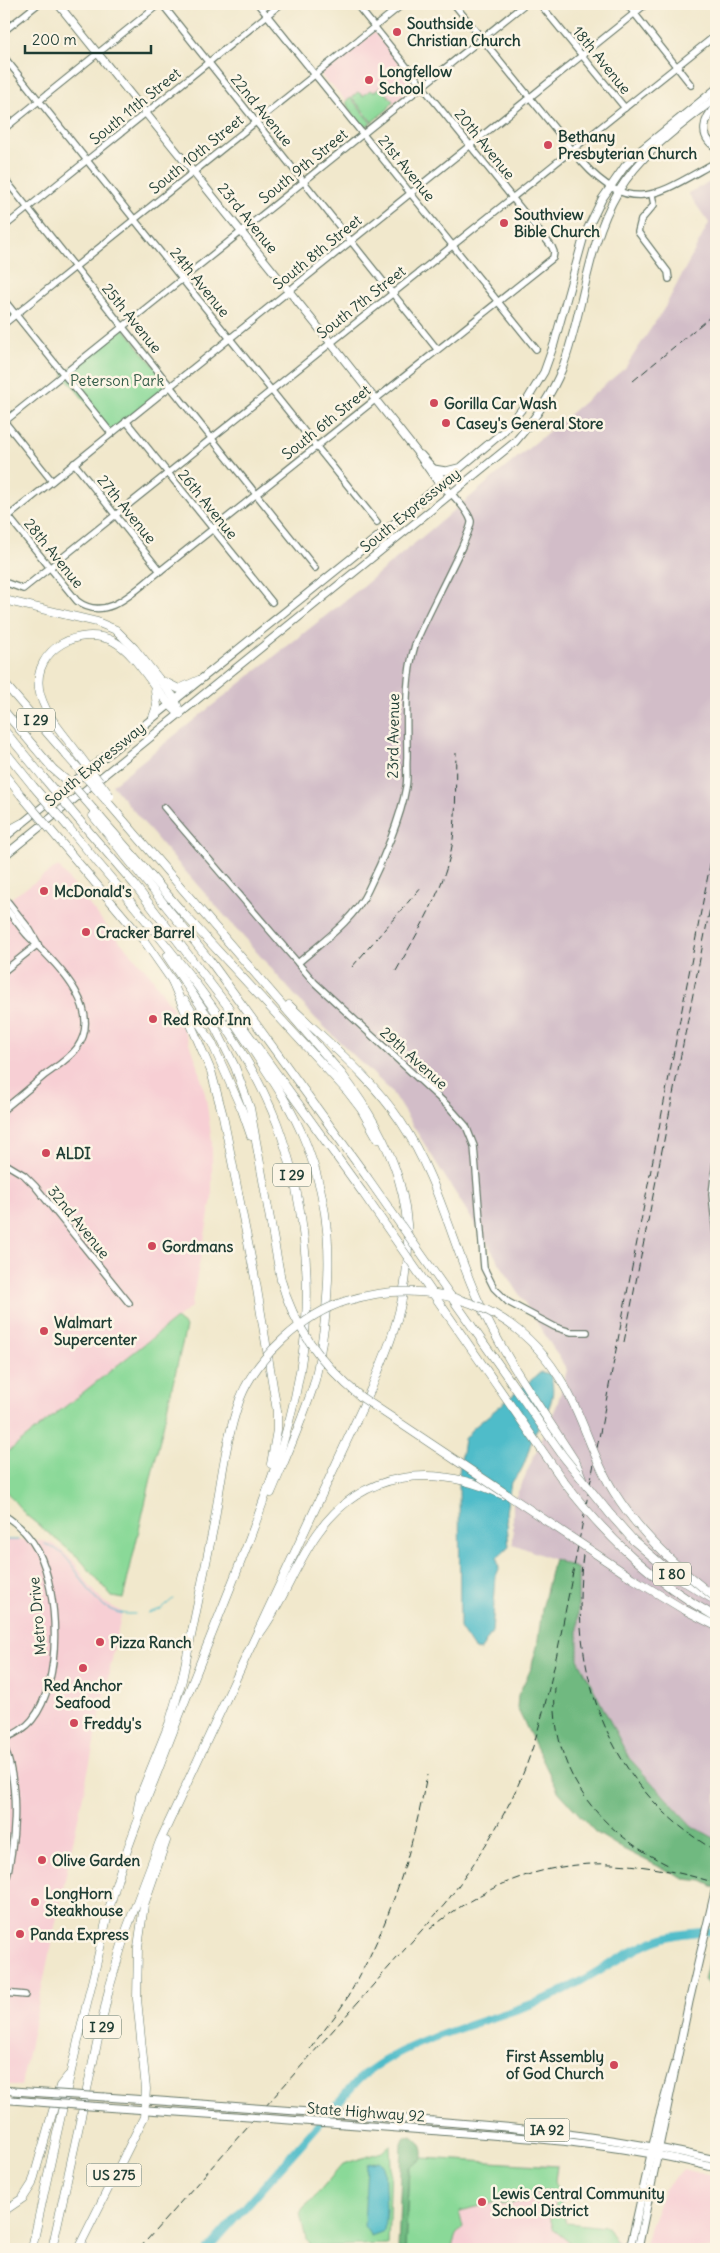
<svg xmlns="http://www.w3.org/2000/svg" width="720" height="2253" font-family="Delius,sans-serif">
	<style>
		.built { fill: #f7cfd4 }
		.industrial { fill: #d2bdc8 }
		.green { fill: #8ad998; stroke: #548b66 }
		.forest { fill: #6fb980; stroke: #477b5a }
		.water { fill: #4fbcc9; stroke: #377c7e }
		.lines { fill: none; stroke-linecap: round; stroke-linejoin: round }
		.stream { stroke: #4fbcc9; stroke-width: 1 }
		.river { stroke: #4fbcc9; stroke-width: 8 }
		.minor-casing { stroke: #687969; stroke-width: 8 }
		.major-casing { stroke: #687969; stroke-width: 9 }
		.highway-casing { stroke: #687969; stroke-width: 9 }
		.minor { stroke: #fff; stroke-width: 5.5 }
		.major { stroke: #fff; stroke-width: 7 }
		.highway { stroke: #fff; stroke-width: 8 }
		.rail { stroke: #1f3d34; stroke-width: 1; stroke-dasharray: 8 4; stroke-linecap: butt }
		.major-bridge-casing { stroke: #687969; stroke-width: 9; stroke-linecap: butt }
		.highway-bridge-casing { stroke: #687969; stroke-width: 9; stroke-linecap: butt }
		.major-bridge { stroke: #fff; stroke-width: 7 }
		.highway-bridge { stroke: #fff; stroke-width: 8 }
		.poi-dot { fill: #d1495b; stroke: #fcf5e5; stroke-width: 2 }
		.labels { text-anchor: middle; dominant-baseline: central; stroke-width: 5; stroke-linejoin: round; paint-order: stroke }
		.shield { fill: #fcf5e5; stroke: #617469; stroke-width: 1 }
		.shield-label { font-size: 14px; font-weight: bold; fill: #1f3d34 }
		.poi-label { font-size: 15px; font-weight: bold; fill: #1f3d34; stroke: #fcf5e5; text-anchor: start }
		.street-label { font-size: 15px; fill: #1f3d34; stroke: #fcf5e5 }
		.park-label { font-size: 15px; fill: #345c48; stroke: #fcf5e5 }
	</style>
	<rect width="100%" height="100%" fill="#fcf5e5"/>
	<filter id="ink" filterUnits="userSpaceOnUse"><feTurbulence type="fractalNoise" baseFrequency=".02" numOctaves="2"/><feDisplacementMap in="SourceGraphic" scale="10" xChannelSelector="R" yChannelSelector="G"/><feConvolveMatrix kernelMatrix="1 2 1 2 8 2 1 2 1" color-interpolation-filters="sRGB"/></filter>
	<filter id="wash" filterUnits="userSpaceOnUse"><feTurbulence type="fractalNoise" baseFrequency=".0096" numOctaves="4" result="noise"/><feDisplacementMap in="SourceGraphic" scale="20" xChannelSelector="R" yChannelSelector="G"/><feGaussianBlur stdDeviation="1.12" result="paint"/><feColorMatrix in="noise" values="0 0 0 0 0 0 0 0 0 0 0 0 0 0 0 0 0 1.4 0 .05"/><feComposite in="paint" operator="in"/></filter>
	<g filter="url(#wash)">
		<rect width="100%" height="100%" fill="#f1e8cc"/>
		<g class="built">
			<path d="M374,32L417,85L366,126H362L348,108L346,101L331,84L327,83L322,76V72L328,67L331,68Z"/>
			<path d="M58,866L112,933L149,973L178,1016L197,1062L206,1098L212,1142V1199L191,1307L4,1455V903Z"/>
			<path d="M4,1539L44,1541L54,1544L73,1560L89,1585L104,1602L122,1612L21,2086L4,2084Z"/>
			<path d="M404,2157L558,2165L556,2182L567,2223L603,2226L625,2249H401Z"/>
			<path d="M683,2169L716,2177V2249H643L664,2190Z"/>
		</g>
		<path class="industrial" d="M716,179V1839L692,1826L629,1758L578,1659V1569L513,1544V1503L557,1405L567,1370L391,1091L315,1018L163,846L112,785L362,587L625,368L665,307L709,223L688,193Z"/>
		<g class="green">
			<path d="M381,87L393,101L388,109L372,122L352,97L358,92L363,96L370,90L374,92Z"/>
			<path d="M351,98L371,123L366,126H362L348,108L346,101Z"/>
			<path d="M123,327L170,386L111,433L63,374Z"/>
			<path d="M176,1319L186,1327L123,1599L112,1597L79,1558L26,1515L4,1489V1455Z"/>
			<path d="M390,2145L391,2167L388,2244L313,2247L306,2240L300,2213L343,2164L382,2152Z"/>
			<path d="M423,2158L557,2166L555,2180L566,2223L607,2227L615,2241L624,2249H571L569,2242L554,2230L550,2216L554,2214C557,2205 556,2197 549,2190L533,2194V2197L525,2199L523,2202L502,2205L501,2201L459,2211L463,2227L456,2235L451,2249H405L409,2168Z"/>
		</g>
		<g class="forest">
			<path d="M554,1559L578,1569V1659L629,1758L692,1826L716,1839V1888L702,1881L684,1879L623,1849L595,1832L558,1791L517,1708L518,1695L530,1671L537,1647L542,1609Z"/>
			<path d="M716,1926V1993L704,1980Z"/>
			<path d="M412,2136C421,2143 424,2147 423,2158L409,2168L405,2249H398L402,2144L405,2137Z"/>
		</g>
		<g class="water">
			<path d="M541,1372L550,1374C560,1402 541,1417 532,1440C526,1456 525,1471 511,1482L506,1512L509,1547L497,1558L499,1569L496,1576L492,1632L480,1651L474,1649L460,1628L459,1473L464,1439L472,1429Z"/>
			<path d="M379,2161L384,2165L386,2209L384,2231L371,2236L364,2226L367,2164Z"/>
		</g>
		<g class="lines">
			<g class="stream">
				<path d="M4,1540H18"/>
				<path d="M45,1544C84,1555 83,1618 135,1614"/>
				<path d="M148,1613L161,1609L173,1599"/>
				<path d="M711,1931L716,1945"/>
			</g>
			<path class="river" d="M208,2249L358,2080C408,2035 491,2023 552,1996C589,1980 634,1944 671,1936C685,1933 701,1932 716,1931"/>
		</g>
	</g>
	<g filter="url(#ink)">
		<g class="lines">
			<defs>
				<g id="minor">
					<path d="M162,4L437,349"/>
					<path d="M258,4L536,349"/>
					<path d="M454,4L582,162C633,219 661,192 716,162"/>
					<path d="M540,4L625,108"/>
					<path d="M627,4L691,85"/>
					<path d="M714,4L716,6"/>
					<path d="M4,31L38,4"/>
					<path d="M4,57L377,522"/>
					<path d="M4,129L159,4"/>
					<path d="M4,178L315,568"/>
					<path d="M652,195L654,205L641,220L638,232L668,272L669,279"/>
					<path d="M4,227L281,4"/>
					<path d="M4,300L111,433"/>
					<path d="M4,324L403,4"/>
					<path d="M4,421L52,481"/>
					<path d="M126,421L272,602"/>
					<path d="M4,422L525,4"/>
					<path d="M74,463L160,571"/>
					<path d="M8,516L77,601C107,624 137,588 160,571L553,258L554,252L552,247L356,4"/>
					<path d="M4,520L646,4"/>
					<path d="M4,582L23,589L716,35"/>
					<path d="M164,807L315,983L449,1107L466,1126L474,1146L484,1268L494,1288L508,1302L555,1327L571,1332H587"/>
					<path d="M4,897L30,930L37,942"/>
					<path d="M4,907C13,916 20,927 28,936C55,963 105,1008 77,1048C69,1059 56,1067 45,1075C31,1087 18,1098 4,1109"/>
					<path d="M298,963C322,942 354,920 368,890C382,862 401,818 406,787C408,778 406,767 407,757C407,720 404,681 415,645C422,623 473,532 471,521C468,510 458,502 451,493"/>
					<path d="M4,971L38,944"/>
					<path d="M716,1161L712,1194L716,1235"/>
					<path d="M4,1163L24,1175L35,1186L129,1303"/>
					<path d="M4,1515C18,1524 30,1536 38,1551C59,1592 63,1682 32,1720C25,1729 14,1734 4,1739"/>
					<path d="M4,1746C21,1790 15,1846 4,1890"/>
					<path d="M4,1993L25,1995"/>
				</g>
				<g id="major">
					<path d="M58,4L330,342L416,451L440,485L451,493"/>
					<path d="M716,106C704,118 698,136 716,147"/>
					<path d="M421,455L447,484"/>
					<path d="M434,469L446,471L458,468"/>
					<path d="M4,838L385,531L503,432L521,410L544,372L554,344L584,236L602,199L625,166L642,149L716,89"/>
					<path d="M4,856L515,442C534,420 551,396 562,369C584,311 586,246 618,192C642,152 680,126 716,98"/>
					<path d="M4,2090L13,2091"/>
					<path d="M105,2097L229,2106"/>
					<path d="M103,2107L221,2115"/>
					<path d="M433,2121C529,2128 622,2138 716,2160"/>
					<path d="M425,2130C522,2137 621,2143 716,2168"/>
					<path d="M630,2249L659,2118L674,2065"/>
					<path d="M638,2249L689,2002L716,1887"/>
				</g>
				<g id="highway">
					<path d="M4,600L97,622L116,630L134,648L175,699L180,714"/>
					<path d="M165,682L179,689L199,680"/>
					<path d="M4,683L68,757"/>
					<path d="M4,711L53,769"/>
					<path d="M153,717L157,706L155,691"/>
					<path d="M4,730L43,777"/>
					<path d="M4,750L33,786"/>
					<path d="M76,751C62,732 43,713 39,689C33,649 80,625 113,641C140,655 155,695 180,714"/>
					<path d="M4,774L21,795"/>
					<path d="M93,809L184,914L348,1092L361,1109L378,1139"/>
					<path d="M93,816L211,962L367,1177"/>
					<path d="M79,820L134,884L229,1008"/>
					<path d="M4,833L22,823"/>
					<path d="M59,840L145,942L175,985"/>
					<path d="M167,956L215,1027L235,1067L250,1108L281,1280"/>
					<path d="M172,981L211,1071L223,1116L256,1283L277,1411V1430L271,1464"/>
					<path d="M185,1001L212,1043L242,1110L251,1136"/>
					<path d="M227,1005L232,1019C258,1059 290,1101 307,1146C331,1208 332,1262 324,1328C321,1346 319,1366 314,1384C302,1421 286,1457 271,1493"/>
					<path d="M289,1005C327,1042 371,1077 401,1122C437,1176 451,1239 477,1298C503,1357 542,1409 576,1463L582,1478"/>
					<path d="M240,1023L363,1193"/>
					<path d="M633,1540L675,1576L716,1601"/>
					<path d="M260,1633C283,1602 295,1565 317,1534C362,1469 435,1463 503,1495"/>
					<path d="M137,1813L140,1796L169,1724L182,1680L214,1524"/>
					<path d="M4,2211L23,2198L32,2184L60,2086L68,2076"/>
					<path d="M32,2249C51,2159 71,2068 93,1978C101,1946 107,1913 117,1881C128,1844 143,1808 157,1773C186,1696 218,1620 248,1543C271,1481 295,1418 303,1351C313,1277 303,1193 277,1123C236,1017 141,916 69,828"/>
					<path d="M52,2249L109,1989L126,1931L160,1841L371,1389C383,1360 396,1330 402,1299C421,1210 394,1143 341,1073L105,799"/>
					<path d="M78,2249L144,2117L146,2089L137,1999L138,1947L144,1905L166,1841"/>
				</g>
			</defs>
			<use href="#minor" class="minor-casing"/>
			<use href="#major" class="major-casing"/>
			<use href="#highway" class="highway-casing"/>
			<use href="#minor" class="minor"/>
			<use href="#major" class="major"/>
			<use href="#highway" class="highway"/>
			<g class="rail">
				<path d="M633,381L716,312"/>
				<path d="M352,967L422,886"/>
				<path d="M396,971C418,932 444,890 452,846C457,816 455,783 456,753"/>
				<path d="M624,1342L716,878"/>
				<path d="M583,1555C568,1673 610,1790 716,1851"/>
				<path d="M555,1687C550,1772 598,1831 670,1866"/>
				<path d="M430,1929C520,1856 608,1850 716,1883"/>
				<path d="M310,2049C321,2033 334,2019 344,2003C388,1931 411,1857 427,1775"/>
				<path d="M139,2249L445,1904C482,1854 517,1800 535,1740C545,1707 553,1673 560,1639L716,834"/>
			</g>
			<defs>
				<g id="major-bridge">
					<path d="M13,2091L105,2097"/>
					<path d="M11,2100L103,2107"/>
					<path d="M229,2106L433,2121"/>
					<path d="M221,2115L425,2130"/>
				</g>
				<g id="highway-bridge">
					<path d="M76,751L110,796"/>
					<path d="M68,757L105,799"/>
					<path d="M53,769L74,787L93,809"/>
					<path d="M43,777L79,820"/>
					<path d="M33,786L69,828"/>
					<path d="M21,795L59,840"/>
					<path d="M367,1177L563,1456L610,1514L633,1540"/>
					<path d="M363,1193L564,1482C608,1539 653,1581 716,1617"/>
					<path d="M281,1280C294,1328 323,1366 361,1397L632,1578L683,1609L716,1626"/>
					<path d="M214,1524C221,1482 226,1438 240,1399C256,1357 304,1314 346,1301C434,1274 520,1306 565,1387C584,1420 593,1459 614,1492C640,1534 677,1568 716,1598"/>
				</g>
			</defs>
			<use href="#major-bridge" class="major-bridge-casing"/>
			<use href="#highway-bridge" class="highway-bridge-casing"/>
			<use href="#major-bridge" class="major-bridge"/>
			<use href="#highway-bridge" class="highway-bridge"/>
		</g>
	</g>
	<g class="poi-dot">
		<circle cx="397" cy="32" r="5"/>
		<circle cx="369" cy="80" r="5"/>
		<circle cx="548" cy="145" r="5"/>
		<circle cx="504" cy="223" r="5"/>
		<circle cx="434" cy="403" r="5"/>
		<circle cx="446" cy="423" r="5"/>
		<circle cx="44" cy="891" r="5"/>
		<circle cx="86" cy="932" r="5"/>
		<circle cx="153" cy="1019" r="5"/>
		<circle cx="46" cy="1153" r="5"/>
		<circle cx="152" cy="1246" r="5"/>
		<circle cx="44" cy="1331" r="5"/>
		<circle cx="100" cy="1642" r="5"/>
		<circle cx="83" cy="1668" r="5"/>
		<circle cx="74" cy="1723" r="5"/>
		<circle cx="42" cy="1860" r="5"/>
		<circle cx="35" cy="1902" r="5"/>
		<circle cx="20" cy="1934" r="5"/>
		<circle cx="614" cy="2065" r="5"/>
		<circle cx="482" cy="2202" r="5"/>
	</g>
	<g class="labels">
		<g class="shield">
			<rect x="17" y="708.5" width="38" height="23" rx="4"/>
			<rect x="273" y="1163.5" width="38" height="23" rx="4"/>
			<rect x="653" y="1562.5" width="38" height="23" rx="4"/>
			<rect x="83" y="2015.5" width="38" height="23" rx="4"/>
			<rect x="524.5" y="2118.5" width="45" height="23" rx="4"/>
			<rect x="86.5" y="2163.5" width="55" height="23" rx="4"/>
		</g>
		<g class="shield-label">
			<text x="36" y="720">I 29</text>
			<text x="292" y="1175">I 29</text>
			<text x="672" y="1574">I 80</text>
			<text x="102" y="2027">I 29</text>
			<text x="547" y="2130">IA 92</text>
			<text x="114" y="2175">US 275</text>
		</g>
		<g class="poi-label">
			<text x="407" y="23">Southside<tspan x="407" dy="17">Christian Church</tspan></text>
			<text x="379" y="71">Longfellow<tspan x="379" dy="17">School</tspan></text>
			<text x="558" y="136">Bethany<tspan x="558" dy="17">Presbyterian Church</tspan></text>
			<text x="514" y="214">Southview<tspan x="514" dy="17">Bible Church</tspan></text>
			<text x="444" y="403">Gorilla Car Wash</text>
			<text x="456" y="423">Casey's General Store</text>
			<text x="54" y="891">McDonald's</text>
			<text x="96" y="932">Cracker Barrel</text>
			<text x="163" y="1019">Red Roof Inn</text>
			<text x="56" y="1153">ALDI</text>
			<text x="162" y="1246">Gordmans</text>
			<text x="54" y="1322">Walmart<tspan x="54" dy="17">Supercenter</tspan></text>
			<text x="110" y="1642">Pizza Ranch</text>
			<text x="83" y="1685" text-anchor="middle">Red Anchor<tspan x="83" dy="17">Seafood</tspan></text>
			<text x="84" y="1723">Freddy's</text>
			<text x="52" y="1860">Olive Garden</text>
			<text x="45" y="1893">LongHorn<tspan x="45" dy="17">Steakhouse</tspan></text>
			<text x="30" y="1934">Panda Express</text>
			<text x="604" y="2056" text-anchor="end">First Assembly<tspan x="604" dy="17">of God Church</tspan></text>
			<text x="492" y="2193">Lewis Central Community<tspan x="492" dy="17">School District</tspan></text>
		</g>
		<g class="street-label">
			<text transform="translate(602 60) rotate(51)">18th Avenue</text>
			<text transform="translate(135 106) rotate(-39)">South 11th Street</text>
			<text transform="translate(262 110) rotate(51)">22nd Avenue</text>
			<text transform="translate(485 144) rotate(51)">20th Avenue</text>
			<text transform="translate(196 154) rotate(-39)">South 10th Street</text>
			<text transform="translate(303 166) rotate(-39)">South 9th Street</text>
			<text transform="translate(407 168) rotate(51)">21st Avenue</text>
			<text transform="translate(248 218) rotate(51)">23rd Avenue</text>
			<text transform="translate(317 252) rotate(-39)">South 8th Street</text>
			<text transform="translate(200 282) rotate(51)">24th Avenue</text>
			<text transform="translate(361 302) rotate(-38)">South 7th Street</text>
			<text transform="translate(132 318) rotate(51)">25th Avenue</text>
			<text transform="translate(326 422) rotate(-39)">South 6th Street</text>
			<text transform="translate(208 504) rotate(51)">26th Avenue</text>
			<text transform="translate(127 509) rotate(51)">27th Avenue</text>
			<text transform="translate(410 510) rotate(-39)">South Expressway</text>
			<text transform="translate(54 553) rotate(51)">28th Avenue</text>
			<text transform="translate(393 736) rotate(-89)">23rd Avenue</text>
			<text transform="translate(95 764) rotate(-39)">South Expressway</text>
			<text transform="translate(414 1058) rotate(42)">29th Avenue</text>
			<text transform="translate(79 1222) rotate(51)">32nd Avenue</text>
			<text transform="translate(37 1616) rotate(-95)">Metro Drive</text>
			<text transform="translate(366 2112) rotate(4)">State Highway 92</text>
		</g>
		<g class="park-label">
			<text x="117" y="380">Peterson Park</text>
		</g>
	</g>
	<rect width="720" height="2253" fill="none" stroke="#fcf5e5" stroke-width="20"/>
	<path d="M25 45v8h126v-8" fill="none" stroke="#1f3d34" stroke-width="2.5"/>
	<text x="32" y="45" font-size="15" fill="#1f3d34" stroke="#fcf5e5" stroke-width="4" paint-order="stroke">200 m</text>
</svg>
